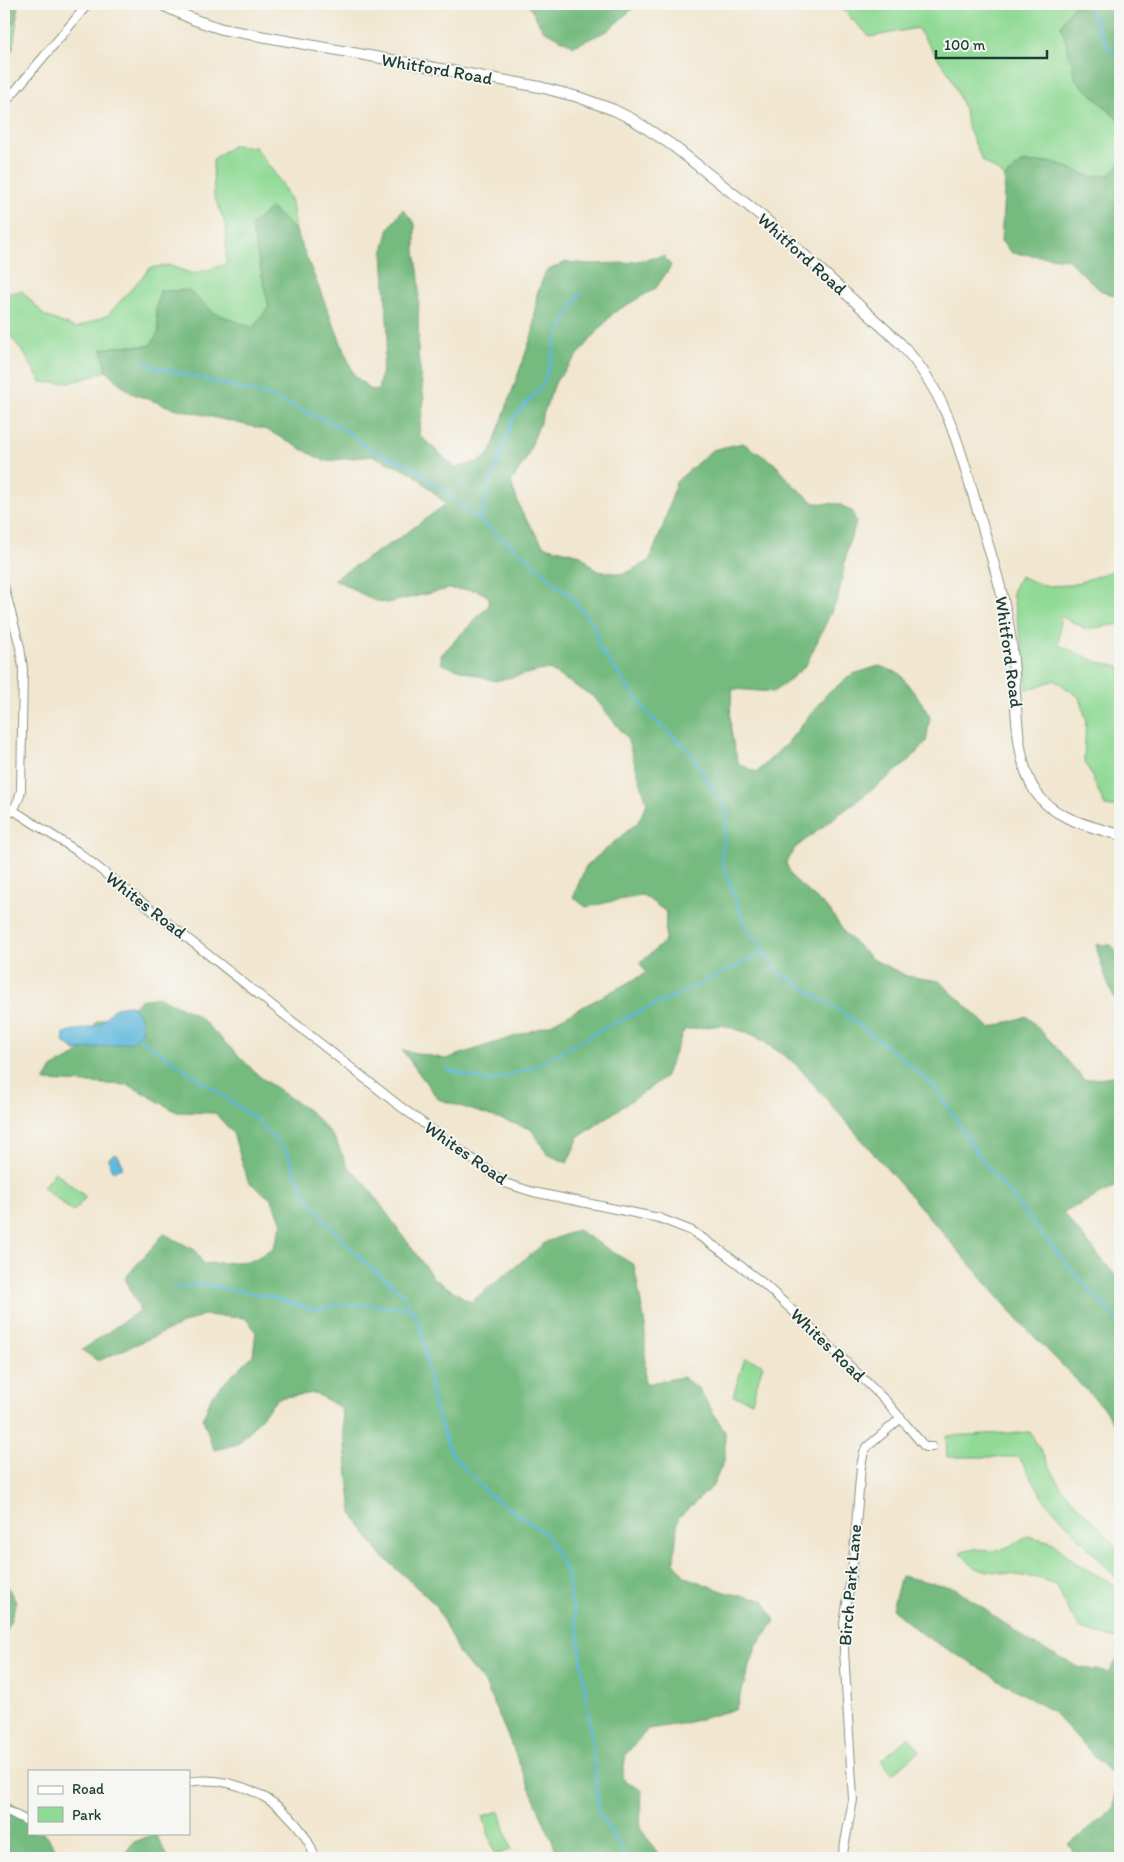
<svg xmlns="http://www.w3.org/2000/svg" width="1124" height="1862" font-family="Itim,sans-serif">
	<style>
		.green { fill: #91da96; stroke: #588c65 }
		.forest { fill: #74ba7f; stroke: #4a7c5a }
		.water { fill: #5fb8dc; stroke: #3f7a88 }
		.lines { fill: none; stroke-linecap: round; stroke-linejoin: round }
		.stream { stroke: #5fb8dc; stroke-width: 2.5 }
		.minor-casing { stroke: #889282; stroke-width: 10 }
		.major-casing { stroke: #889282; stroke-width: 12 }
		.minor { stroke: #fff; stroke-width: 8 }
		.major { stroke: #fff; stroke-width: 10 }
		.labels { text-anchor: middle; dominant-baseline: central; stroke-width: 4; stroke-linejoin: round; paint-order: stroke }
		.street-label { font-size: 18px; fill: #1f3d34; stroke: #f6f6f2 }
	</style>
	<rect width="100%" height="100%" fill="#f6f6f2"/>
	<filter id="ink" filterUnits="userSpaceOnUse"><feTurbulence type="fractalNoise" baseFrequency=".02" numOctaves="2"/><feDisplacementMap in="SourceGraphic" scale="10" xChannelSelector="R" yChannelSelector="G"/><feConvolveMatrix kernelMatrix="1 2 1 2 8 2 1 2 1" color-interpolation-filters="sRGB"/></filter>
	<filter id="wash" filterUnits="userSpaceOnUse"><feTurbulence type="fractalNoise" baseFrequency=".0096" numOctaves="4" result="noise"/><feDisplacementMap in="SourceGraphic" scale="20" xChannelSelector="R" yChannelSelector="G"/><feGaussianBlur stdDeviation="1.12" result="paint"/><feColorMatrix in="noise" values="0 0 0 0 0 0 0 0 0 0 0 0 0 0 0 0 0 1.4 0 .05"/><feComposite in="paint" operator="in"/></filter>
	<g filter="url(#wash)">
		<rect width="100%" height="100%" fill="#f1e6cf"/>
		<g class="green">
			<path d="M843,4H1120V8L1113,4L1076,80L1120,121V163L1112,174L1091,177L1054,162L1021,163L1005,177L982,160L967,125L965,111L950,75L917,28L870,37L844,11Z"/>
			<path d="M17,16L13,49L4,61V37Z"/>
			<path d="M234,145L255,147L281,182L292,203L296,231L271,208L259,262L269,307L253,328L214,313L188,291H160L156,310L159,332L150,346H121L102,349L106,371C81,381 68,385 41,382L25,355L6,330L4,322V294L22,291L45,316L76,328L108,315L150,268L168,265L193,274L226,264V225L214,196L213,159Z"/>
			<path d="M1120,568V624L1087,629L1060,616L1059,645L1098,662L1120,666V808L1105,806L1084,759L1086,719L1080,698L1055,680L1027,690L1024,657L1012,592L1020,576L1044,586L1072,585Z"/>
			<path d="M55,1172L86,1197L73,1212L43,1187Z"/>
			<path d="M745,1358L763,1364L752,1401L733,1396Z"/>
			<path d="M1030,1432L1063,1490L1120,1550V1582L1045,1501L1019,1457H947L946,1436Z"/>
			<path d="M1027,1536L1052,1542L1076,1563L1120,1588V1640L1081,1629L1069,1612L1057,1586L1037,1578L975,1569L960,1552C977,1545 976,1551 991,1551C1004,1551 1017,1542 1027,1536Z"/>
			<path d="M909,1737L920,1751L892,1774L881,1760Z"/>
			<path d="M500,1811L511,1850L495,1855L483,1816Z"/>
		</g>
		<g class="forest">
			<path d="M4,4H18L17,16L4,37Z"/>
			<path d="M528,4H638L607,31L574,46L543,30Z"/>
			<path d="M1113,4L1120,8V132V121L1076,80L1061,25L1073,6Z"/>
			<path d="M1054,162L1091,177L1111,174L1120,163V298L1100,290L1067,259L1012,253L1001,241L1005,177L1021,163Z"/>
			<path d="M271,208L296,231L354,375L370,389L378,391L388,336L383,251L389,228L403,209L415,224V251L419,278L418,354L424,399L419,435L456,468L483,460L491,451L533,332L537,294L546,271L566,262L591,264L626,263L664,256L671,266L656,288L613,313L556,381L526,459L511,482L521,511L544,546L581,555L597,571L624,574L649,561L664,524L676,482L712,450L743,443L775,464L794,486L815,503L839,504L853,512L856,523L848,546L838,598L806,665L785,684L773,692L733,689C728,715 730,739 739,764L757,772L788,742L826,695L853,674L879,666L899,673L922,703L930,717L926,742L908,762L795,848L786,863L792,877L830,911L846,935L872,959L907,976L939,981L990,1028L1027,1016L1054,1045L1084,1080L1120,1075V1184L1063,1213L1120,1281V1432L1102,1406L1021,1323L795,1063L754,1035L722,1025L684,1030L665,1077L579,1137L567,1163L547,1154L531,1129L438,1099L402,1050L446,1059L549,1025L646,973L640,963L665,941L666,912L643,895L586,907L573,897L586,866L638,822L647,803L627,738L594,697L548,669L495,681L442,664L441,655L489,605V597L477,590L448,589L387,603L373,600L334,579L398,539L446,504L414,474L373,456L324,461L267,430L170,407L131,393L106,371L102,349L121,346H150L159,332L156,310L160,291L188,290L214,313L253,328L269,307L251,225Z"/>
			<path d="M1096,944L1111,945L1120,955V1006C1112,1000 1098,956 1096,944Z"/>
			<path d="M160,997L198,1016L259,1076L313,1114L335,1139L347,1165L365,1183L434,1279L471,1302L546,1242L577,1230L634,1265L645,1325V1384L682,1377L699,1389L725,1432V1459L712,1487L678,1518L674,1561L685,1577L728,1593L764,1600L775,1621L756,1647L736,1709L686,1723L648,1729L626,1754L622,1778L642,1791L640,1828L659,1855L658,1858H555L554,1845L485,1683L460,1656L436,1605L380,1554L352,1513L341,1408L315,1393L278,1398L238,1444L214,1450L203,1419L212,1395L253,1355L256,1331L245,1318L203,1315L98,1361L82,1350L140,1310L125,1278L164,1234L195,1250L203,1264L251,1261L273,1249L282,1223L272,1200L248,1181L233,1133L215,1113L177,1112L129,1085L44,1081L53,1067L77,1055L97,1021L129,1012L140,1000Z"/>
			<path d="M901,1576L955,1588L1030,1642L1078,1667L1109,1672L1120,1655V1858H1078L1069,1845L1114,1808L1116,1779L1053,1712L922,1634L892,1609Z"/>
			<path d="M6,1584L16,1602L8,1629L4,1635V1586Z"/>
			<path d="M4,1797L29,1815V1833H44L63,1858H4Z"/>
			<path d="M155,1834L169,1858H121L134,1842Z"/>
		</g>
		<g class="water">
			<path d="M131,1005C144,1019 147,1028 132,1042L76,1051L63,1042L64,1033C72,1029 85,1030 95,1026C111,1020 104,1006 131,1005Z"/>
			<path d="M113,1154L118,1155L122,1163V1168L114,1171L111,1169L109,1158Z"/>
		</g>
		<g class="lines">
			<g class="stream">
				<path d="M1087,4L1109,49L1120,56"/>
				<path d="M144,364L267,395L343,428L369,449L412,466L532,562L569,595L594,625L599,648L651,717L688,749L727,810L722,861L746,928L779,972L845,1014L897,1054L935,1087L981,1159L1069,1267L1120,1323"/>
				<path d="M480,521L492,479L513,419L544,383L559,333L580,293"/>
				<path d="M138,1037L255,1118L287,1152L302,1189L333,1230L367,1264L402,1293L421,1326L433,1402L450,1452L488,1494L545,1533L566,1571L578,1633L594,1759L599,1813L622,1850L626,1858"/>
				<path d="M446,1069L489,1082L533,1067L606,1027L681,993L765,952"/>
				<path d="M172,1288L201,1284L268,1296L316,1310L338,1305H369L411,1309"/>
			</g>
		</g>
	</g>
	<g filter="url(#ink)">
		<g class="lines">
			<defs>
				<g id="minor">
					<path d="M4,104L88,4"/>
					<path d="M4,586L20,647L23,669L21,790C19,802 14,811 4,818"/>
					<path d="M13,810L77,851L397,1104L505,1183L533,1192L659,1218L692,1231L720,1250L764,1284L793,1311L886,1401L925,1447H932"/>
					<path d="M189,1782C241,1773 299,1808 315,1858"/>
					<path d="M4,1809L29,1822"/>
					<path d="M842,1858L853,1800L844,1651V1624L853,1562L861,1466L864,1452L867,1447L901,1418"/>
				</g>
				<path id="major" d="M160,4L195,20L222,29L540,87L578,97L614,110L632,119L672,145L764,218L901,344C950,397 960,451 980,518C993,561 1007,605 1012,650C1017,690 1013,758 1035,791C1053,819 1090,826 1120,835"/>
			</defs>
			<use href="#minor" class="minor-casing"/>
			<use href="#major" class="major-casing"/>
			<use href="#minor" class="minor"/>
			<use href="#major" class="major"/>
		</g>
	</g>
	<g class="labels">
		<g class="street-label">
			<text transform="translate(437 69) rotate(10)">Whitford Road</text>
			<text transform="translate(802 254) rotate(42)">Whitford Road</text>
			<text transform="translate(1009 652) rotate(82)">Whitford Road</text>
			<text transform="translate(146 905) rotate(38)">Whites Road</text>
			<text transform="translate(466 1153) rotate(35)">Whites Road</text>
			<text transform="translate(828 1345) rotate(44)">Whites Road</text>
			<text transform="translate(850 1585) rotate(-85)">Birch Park Lane</text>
		</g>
	</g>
	<rect width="1124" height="1862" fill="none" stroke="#f6f6f2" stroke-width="20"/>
	<rect x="28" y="1770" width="162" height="65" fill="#f6f6f2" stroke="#a0aca6"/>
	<rect x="38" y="1786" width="25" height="8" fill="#ffffff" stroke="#a0aca6"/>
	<text x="72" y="1794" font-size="15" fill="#1f3d34">Road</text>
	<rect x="38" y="1807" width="25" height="15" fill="#91da96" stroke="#a0aca6"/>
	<text x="72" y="1820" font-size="15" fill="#1f3d34">Park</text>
	<path d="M936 50v8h111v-8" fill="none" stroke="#1f3d34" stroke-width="2.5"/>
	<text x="944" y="50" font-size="15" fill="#1f3d34" stroke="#f6f6f2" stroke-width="4" paint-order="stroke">100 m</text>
</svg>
